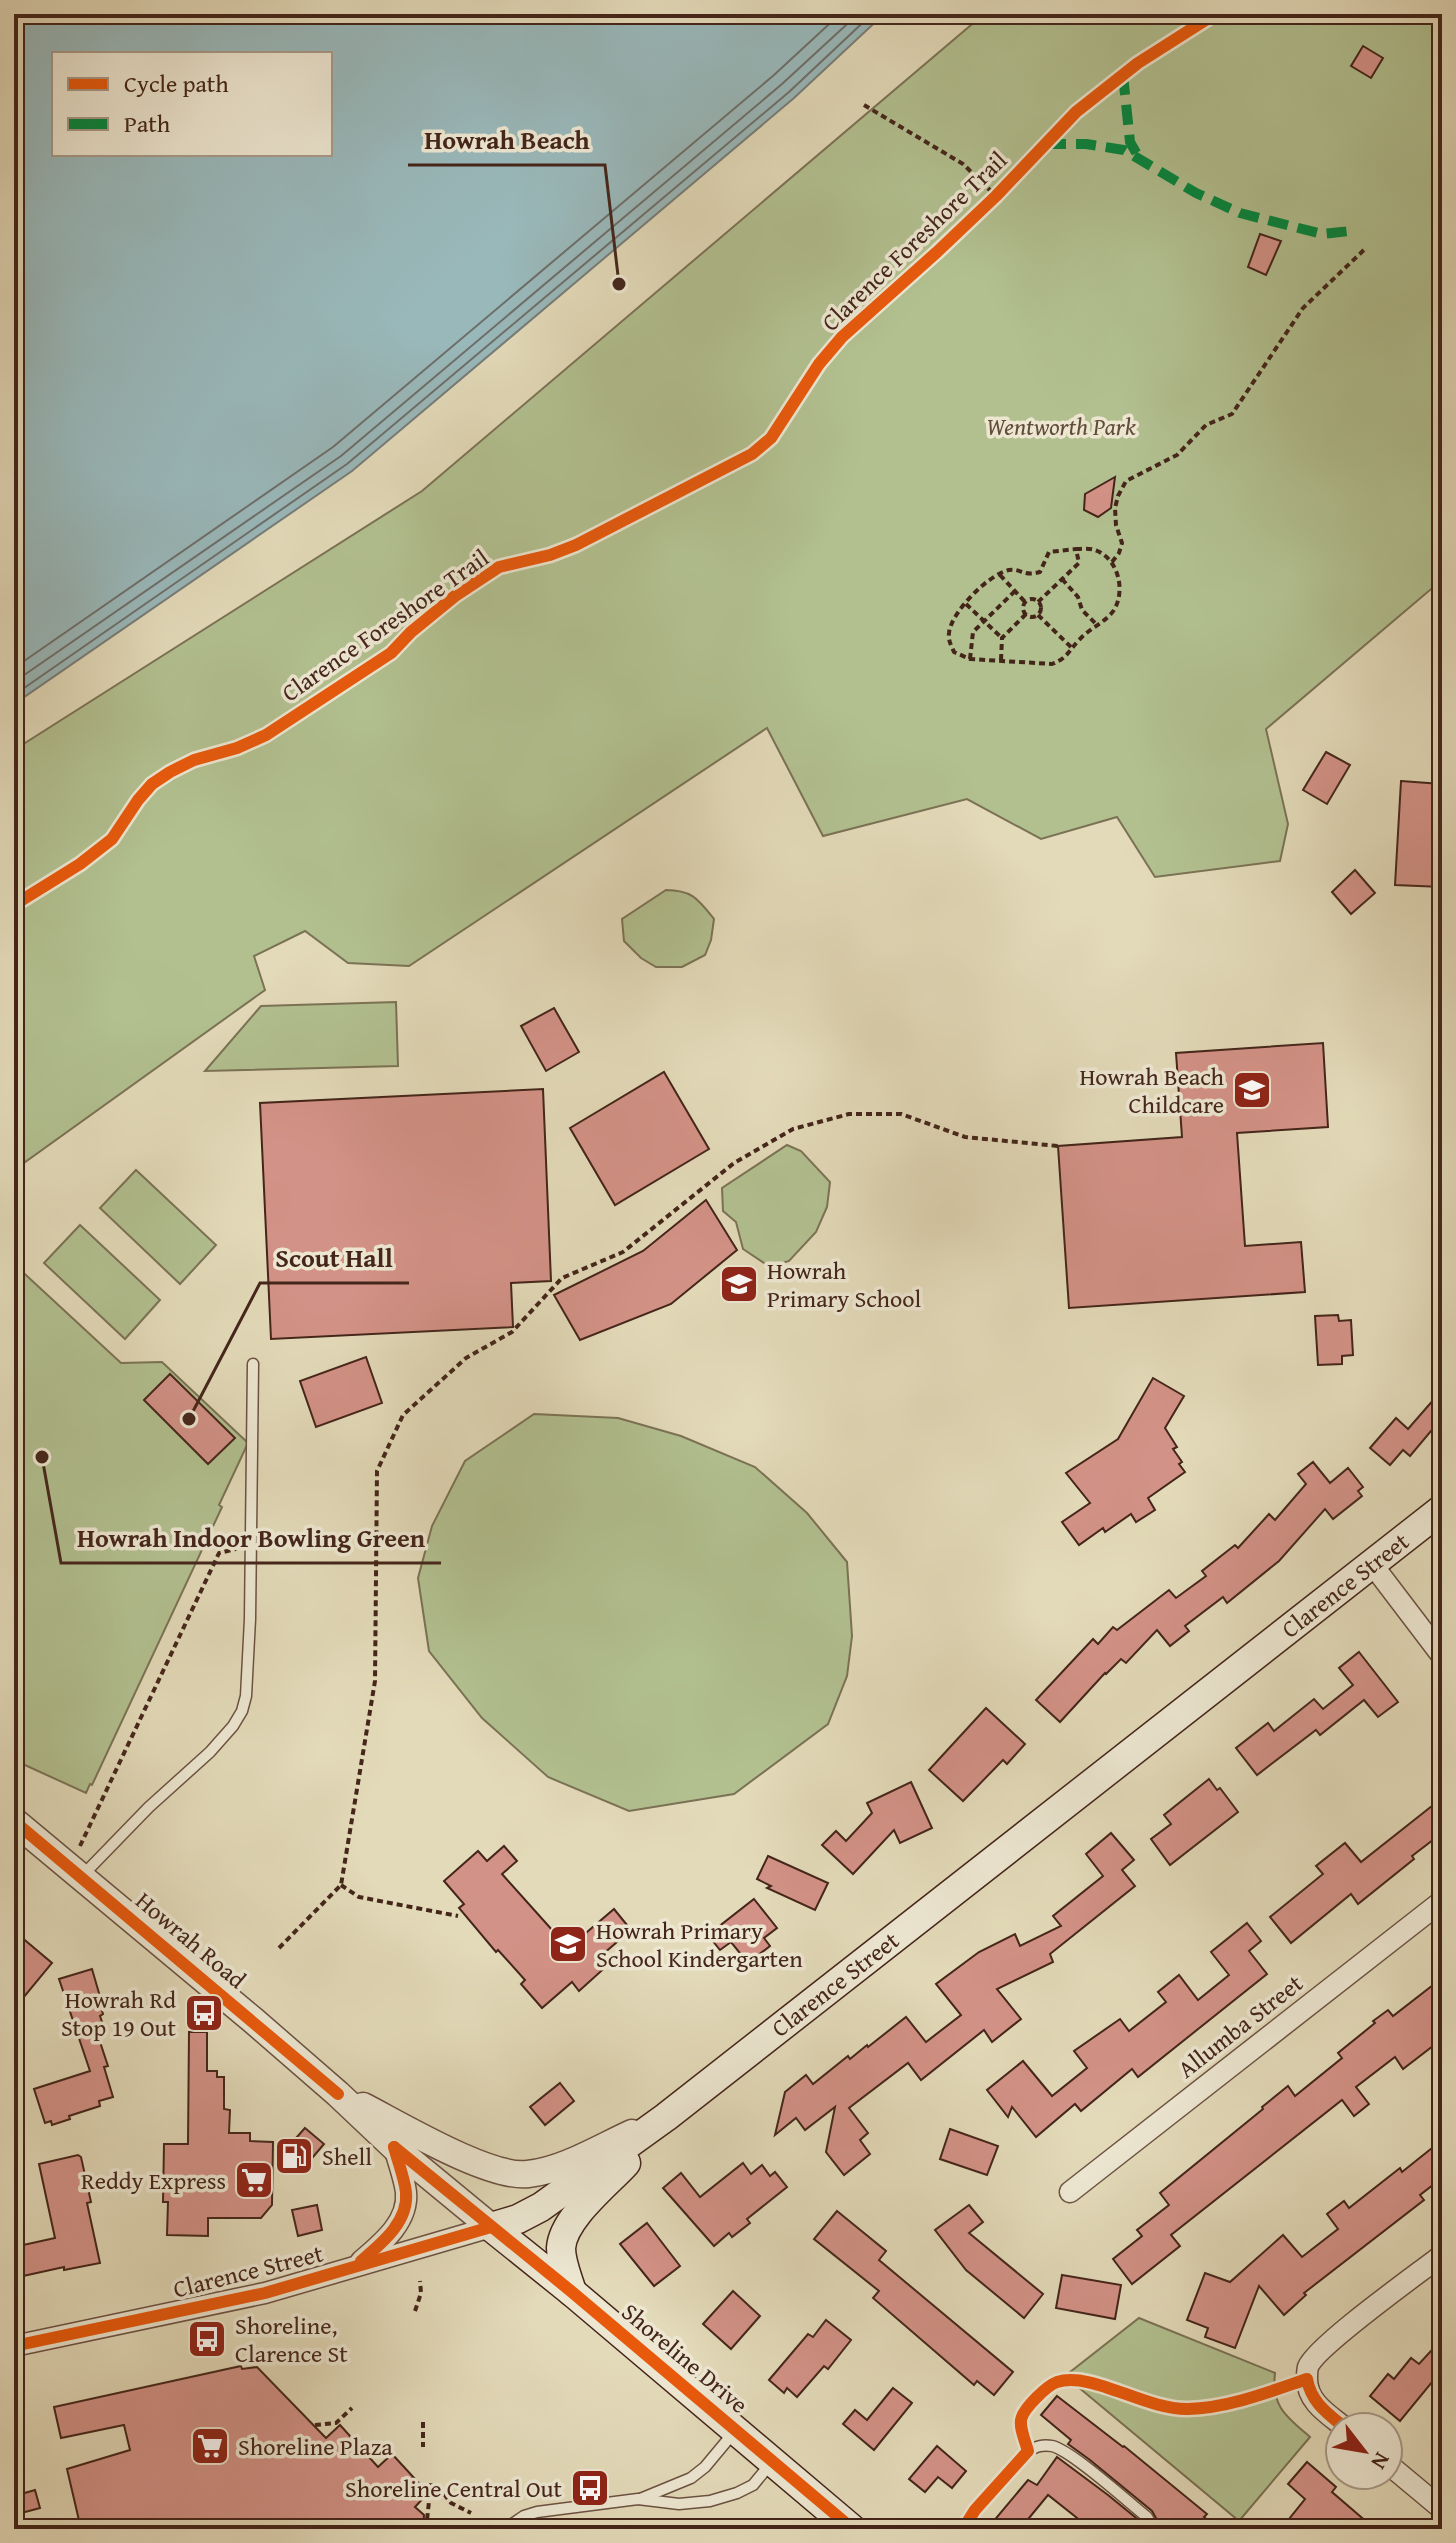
<svg xmlns="http://www.w3.org/2000/svg" width="1456" height="2543" font-family="'Gentium Book Plus',serif">
	<style>
		.green { fill: #b2c090; stroke: #7b7255; stroke-width: 2 }
		.water { fill: #99b8ba; stroke: #777d7a; stroke-width: 2; fill-rule: evenodd }
		.lines { fill: none; stroke-linecap: round; stroke-linejoin: round }
		.shore { stroke: #6e6e6a; stroke-width: 2 }
		.building { fill: #d39287; stroke: #44251a; stroke-width: 2 }
		.service-casing { stroke: #6c5242; stroke-width: 13 }
		.minor-casing { stroke: #6c5242; stroke-width: 23 }
		.tertiary-casing { stroke: #6c5242; stroke-width: 29 }
		.secondary-casing { stroke: #44251a; stroke-width: 31 }
		.path { stroke: #44251a; stroke-width: 4; stroke-dasharray: 6 4; stroke-linecap: butt }
		.service { stroke: #ede7d2; stroke-width: 10 }
		.minor { stroke: #ede7d2; stroke-width: 20 }
		.tertiary { stroke: #ede7d2; stroke-width: 26 }
		.secondary { stroke: #ede7d2; stroke-width: 28 }
		.quiet { stroke: #00873e; stroke-width: 10; stroke-dasharray: 20 10; stroke-linecap: butt }
		.cycleway-casing { stroke: #ede7d2; stroke-width: 17 }
		.cycleway { stroke: #e8590c; stroke-width: 12 }
		.labels { text-anchor: middle; dominant-baseline: central; stroke-width: 7; stroke-linejoin: round; paint-order: stroke }
		.street-label { font-size: 24px; fill: #44251a; stroke: #ede7d2 }
		.park-label { font-size: 24px; font-style: italic; fill: #604c38; stroke: #ede7d2 }
		.poi-label { font-size: 24px; fill: #44251a; stroke: #ede7d2; text-anchor: start }
		.leader { fill: none; stroke: #44251a; stroke-width: 3 }
		.callout-dot { fill: #44251a; stroke: #ede7d2; stroke-width: 3 }
		.callout-label { font-size: 26px; text-anchor: middle; font-weight: bold; fill: #44251a; stroke: #ede7d2; stroke-width: 7; stroke-linejoin: round; paint-order: stroke }
	</style>
	<rect width="100%" height="100%" fill="#e3dab9"/>
	<filter id="stains"><feTurbulence type="fractalNoise" baseFrequency=".0025" numOctaves="4"/><feColorMatrix values="0 0 0 0 .2 0 0 0 0 .09 0 0 0 0 .02 0 0 0 .5 -.17"/></filter>
	<radialGradient id="worn" r=".72"><stop offset=".6" stop-color="#630" stop-opacity="0"/><stop offset="1" stop-color="#630" stop-opacity=".3"/></radialGradient>
	<g class="green">
		<path d="M984,14H1442V588L1437,584L1266,729L1288,824L1280,861L1155,877L1117,817L1041,839L967,799L823,836L767,728L409,966L348,963L305,931L254,956L265,990L14,1170V750L422,491Z"/>
		<path d="M666,890C692,890 698,899 714,919L711,940L705,955L682,967H656L641,958L624,941L622,919Z"/>
		<path d="M396,1002L398,1066L205,1071L261,1006Z"/>
		<path d="M787,1145L801,1151L830,1182L827,1207L816,1232L789,1261L770,1267L743,1249L736,1222L723,1211L722,1188Z"/>
		<path d="M136,1170L216,1245L180,1284L100,1208Z"/>
		<path d="M80,1225L160,1300L125,1339L44,1263Z"/>
		<path d="M14,1264L121,1363L162,1362L248,1443L219,1505L222,1507L92,1785L90,1784L86,1793L14,1760Z"/>
		<path d="M534,1414L618,1418L681,1436L755,1467L807,1513L847,1562L852,1636L847,1676L828,1724L734,1794L629,1811L548,1777L482,1718L429,1651L418,1578L432,1526L465,1461Z"/>
		<path d="M1139,2318L1275,2373C1271,2407 1287,2417 1310,2437L1239,2521L1065,2376Z"/>
	</g>
	<path class="water" d="M14,14H884L794,98L352,471L14,704ZM54,54H330V154H54Z"/>
	<g class="lines">
		<g class="shore">
			<path d="M14,668L333,447L774,75L840,14"/>
			<path d="M14,682L341,456L782,84L858,14"/>
			<path d="M14,695L347,464L789,92L872,14"/>
		</g>
	</g>
	<g class="building">
		<path d="M1363,46L1383,58L1371,78L1351,66Z"/>
		<path d="M1260,234L1281,241L1266,275L1248,267Z"/>
		<path d="M1115,477L1111,508L1098,517L1084,510L1085,494Z"/>
		<path d="M1326,752L1350,765L1327,804L1303,790Z"/>
		<path d="M1401,781L1441,784L1440,816L1442,817V887L1395,885Z"/>
		<path d="M1355,870L1375,893L1351,914L1332,892Z"/>
		<path d="M554,1008L579,1052L546,1071L521,1026Z"/>
		<path d="M1323,1043L1328,1127L1237,1133L1245,1246L1301,1242L1305,1292L1069,1308L1058,1146L1182,1137L1176,1053Z"/>
		<path d="M664,1072L709,1149L615,1205L570,1128Z"/>
		<path d="M543,1089L551,1281L511,1283L513,1327L271,1339L260,1103Z"/>
		<path d="M706,1200L737,1250L671,1304L580,1340L554,1295L643,1251Z"/>
		<path d="M1338,1315L1339,1321L1351,1320L1353,1355L1342,1356V1364L1318,1365L1315,1316Z"/>
		<path d="M366,1357L382,1403L316,1427L300,1381Z"/>
		<path d="M170,1374L235,1438L208,1464L144,1400Z"/>
		<path d="M1153,1378L1184,1396L1165,1428L1177,1447L1173,1449L1182,1462L1179,1464L1185,1472L1148,1498L1155,1510L1136,1522L1131,1514L1105,1532L1103,1528L1079,1545L1062,1522L1090,1503L1066,1473L1118,1439Z"/>
		<path d="M1442,1390V1418L1410,1456L1403,1450L1390,1465L1370,1448L1396,1418L1408,1429Z"/>
		<path d="M1313,1462L1330,1483L1348,1468L1363,1487L1358,1491L1362,1496L1333,1519L1325,1509L1279,1561L1227,1603L1223,1597L1185,1626L1189,1631L1170,1646L1157,1630L1126,1663L1121,1659L1106,1674L1105,1673L1060,1722L1036,1700L1093,1639L1098,1644L1113,1627L1117,1630L1169,1590L1176,1598L1206,1576L1202,1571L1235,1545L1238,1548L1269,1514L1275,1520L1306,1484L1298,1474Z"/>
		<path d="M1359,1652L1398,1702L1378,1717L1364,1700L1320,1735L1316,1730L1257,1775L1236,1748L1268,1723L1274,1731L1314,1699L1323,1709L1353,1685L1339,1668Z"/>
		<path d="M986,1708L1025,1744L1007,1764L1003,1760L963,1801L929,1770Z"/>
		<path d="M1209,1779L1217,1790L1220,1788L1238,1812L1170,1865L1151,1839L1171,1824L1164,1815Z"/>
		<path d="M911,1782L932,1828L900,1843L894,1830L853,1874L822,1845L836,1831L846,1841L872,1813L867,1803Z"/>
		<path d="M1442,1798V1833L1412,1856L1414,1859L1358,1904L1351,1894L1291,1943L1270,1917L1323,1874L1316,1866L1345,1843L1361,1862Z"/>
		<path d="M1111,1833L1134,1860L1122,1870L1135,1886L1050,1954L1053,1962L997,1989L1021,2019L992,2042L984,2030L921,2080L908,2063L849,2108L868,2133L860,2140L870,2154L844,2175L826,2152L835,2107L805,2130L796,2118L775,2135L785,2092L806,2075L813,2084L848,2056L850,2059L867,2045L868,2047L906,2017L926,2042L961,2015L936,1984L979,1952L1015,1934L1020,1946L1061,1926L1053,1916L1103,1876L1086,1854Z"/>
		<path d="M504,1846L517,1861L502,1874L562,1941L574,1931L580,1938L614,1909L631,1930L602,1955L609,1964L579,1991L572,1982L542,2008L521,1984L525,1980L498,1950L496,1952L459,1908L464,1904L444,1881L478,1851L487,1861Z"/>
		<path d="M768,1856L828,1883L815,1910L767,1888L771,1886L757,1879Z"/>
		<path d="M754,1899L777,1928L764,1938L770,1946L748,1963L731,1942L720,1950L708,1935Z"/>
		<path d="M1247,1923L1261,1941L1249,1951L1267,1974L1138,2077L1132,2069L1081,2111L1075,2104L1036,2137L1012,2107L1008,2117L987,2090L1023,2061L1052,2096L1087,2068L1074,2051L1120,2019L1129,2031L1166,2002L1158,1992L1179,1975L1198,2000L1229,1975L1211,1952Z"/>
		<path d="M14,1931L52,1963L14,2009Z"/>
		<path d="M92,1969L101,2000H99L103,2014L100,2016L104,2028L96,2030L108,2066L104,2067L113,2097L99,2101L100,2106L69,2116L70,2119L52,2125L51,2121L45,2123L34,2089L90,2071L59,1979Z"/>
		<path d="M1442,1978V2039L1403,2069L1395,2057L1356,2087L1369,2104L1354,2116L1342,2100L1171,2235L1180,2246L1132,2284L1113,2259L1142,2236L1137,2230L1169,2205L1160,2193L1263,2109L1262,2107L1288,2086L1295,2096L1342,2058L1338,2053L1375,2023L1373,2021L1388,2010L1393,2016Z"/>
		<path d="M189,2032H207V2071H217V2077H224V2109L230,2110L229,2133H250V2141L273,2142L272,2205L261,2218H208V2236L167,2235L168,2202H163L164,2144H188Z"/>
		<path d="M560,2083L574,2101L545,2125L530,2107Z"/>
		<path d="M305,2128L324,2144L307,2164L288,2147Z"/>
		<path d="M950,2129L998,2146L987,2175L940,2159Z"/>
		<path d="M1442,2140V2178L1420,2195L1424,2200L1304,2293L1306,2295L1284,2315L1259,2286L1235,2348L1205,2337L1208,2328L1187,2320L1205,2273L1230,2282L1283,2235L1302,2257L1338,2229L1327,2214L1344,2201L1349,2208L1400,2168L1402,2172Z"/>
		<path d="M78,2155L81,2157L91,2202L87,2203L100,2263L64,2270V2267L14,2278V2247L55,2238L39,2164Z"/>
		<path d="M743,2163L751,2174L762,2165L770,2176L775,2172L787,2187L747,2219L750,2223L732,2237L729,2233L714,2246L663,2188L681,2173L700,2197Z"/>
		<path d="M317,2205L322,2230L298,2236L292,2210Z"/>
		<path d="M969,2205L983,2222L969,2233L1043,2294L1024,2318L966,2270L935,2230Z"/>
		<path d="M837,2211L886,2251L879,2260L1013,2372L994,2395L977,2381L974,2385L873,2298L879,2291L814,2239Z"/>
		<path d="M647,2223L680,2266L654,2286L620,2244Z"/>
		<path d="M1062,2275L1121,2285L1115,2319L1056,2308Z"/>
		<path d="M733,2291L760,2316L731,2349L703,2324Z"/>
		<path d="M826,2320L851,2340L828,2369L824,2366L797,2397L787,2388L784,2393L769,2380L808,2334L813,2337Z"/>
		<path d="M1442,2339V2370L1400,2421L1370,2396L1388,2374L1394,2379L1411,2358L1419,2364Z"/>
		<path d="M241,2366L242,2369L257,2367L326,2438L340,2425L378,2467L392,2454L428,2493L415,2507L424,2515L423,2529H81L67,2469L130,2450L124,2425L61,2438L54,2407Z"/>
		<path d="M893,2388L912,2403L874,2450L843,2424L855,2410L867,2420Z"/>
		<path d="M1057,2396L1123,2447L1124,2446L1207,2514L1204,2517L1218,2529H1162L1152,2511L1090,2460L1068,2444L1071,2440L1041,2415Z"/>
		<path d="M937,2446L966,2471L952,2488L938,2477L925,2492L909,2479Z"/>
		<path d="M1057,2457L1108,2495L1141,2522L1145,2529H1091L1048,2495L1020,2529H987L1028,2480L1037,2485Z"/>
		<path d="M1307,2462L1336,2487L1332,2492L1375,2529H1281L1305,2499L1288,2484Z"/>
		<path d="M35,2490L40,2508L14,2515V2496Z"/>
	</g>
	<g class="lines">
		<defs>
			<g id="service">
				<path d="M82,1876L149,1807L210,1752L233,1726L242,1711L246,1696L250,1619L253,1364"/>
				<path d="M640,2499L691,2478L705,2467L735,2431"/>
				<path d="M505,2529L524,2516L537,2512L638,2499L679,2504L710,2501L737,2493L753,2485L772,2462"/>
				<path d="M963,2529L975,2510L1028,2451C1036,2447 1042,2444 1052,2446C1071,2450 1128,2502 1147,2517L1154,2529"/>
			</g>
			<g id="minor">
				<path d="M1372,1564L1442,1656"/>
				<path d="M1070,2192L1442,1901"/>
				<path d="M361,2261C381,2244 409,2222 406,2192C404,2177 398,2162 394,2147"/>
				<path d="M14,2346L265,2293L491,2227"/>
				<path d="M1344,2427C1328,2414 1307,2402 1307,2379C1307,2375 1307,2371 1308,2367C1316,2346 1419,2273 1442,2255"/>
				<path d="M1388,2464L1442,2509"/>
			</g>
			<g id="tertiary">
				<path d="M14,1821L254,2021L338,2094L394,2147L491,2227"/>
				<path d="M363,2106C400,2125 490,2179 528,2174C564,2170 599,2148 632,2133"/>
			</g>
			<g id="secondary">
				<path d="M491,2227L518,2219L541,2207L666,2117L1442,1509"/>
				<path d="M491,2227L572,2292L852,2529"/>
				<path d="M572,2292C568,2278 561,2263 561,2248C563,2218 607,2184 626,2163"/>
			</g>
		</defs>
		<use href="#service" class="service-casing"/>
		<use href="#minor" class="minor-casing"/>
		<use href="#tertiary" class="tertiary-casing"/>
		<use href="#secondary" class="secondary-casing"/>
		<g class="path">
			<path d="M864,105L963,164L996,196"/>
			<path d="M1076,549C1081,549 1090,548 1095,550C1118,558 1126,590 1114,610C1106,622 1090,628 1080,639C1069,650 1068,658 1052,664L970,659L954,652C951,645 948,640 949,633C951,612 989,574 1009,570C1021,568 1023,577 1040,572L1049,552Z"/>
			<path d="M1112,562L1119,553L1122,543L1116,525L1115,508L1118,496L1126,481L1177,455L1206,425L1232,414L1303,308L1366,248"/>
			<path d="M1000,575L1026,603"/>
			<path d="M1062,579L1078,597L1082,610L1097,625"/>
			<circle cx="1032" cy="608" r="9"/>
			<path d="M1038,602L1079,563L1076,549"/>
			<path d="M966,604L1002,638"/>
			<path d="M1038,615L1072,648"/>
			<path d="M970,659L973,632L1015,591"/>
			<path d="M1001,660L1002,638L1026,614"/>
			<path d="M80,1846L219,1553L236,1549"/>
			<path d="M341,1885L359,1897L458,1916"/>
			<path d="M279,1948L341,1885L375,1681L377,1471L403,1415L466,1358L512,1332L562,1278L623,1252L734,1163L793,1129L849,1114H901L965,1137L1058,1146"/>
			<path d="M415,2311L421,2293L420,2281"/>
			<path d="M423,2422V2447"/>
			<path d="M315,2425L336,2423L352,2408"/>
			<path d="M444,2494L451,2503L471,2513"/>
			<path d="M426,2529L431,2483"/>
		</g>
		<use href="#service" class="service"/>
		<use href="#minor" class="minor"/>
		<use href="#tertiary" class="tertiary"/>
		<use href="#secondary" class="secondary"/>
		<g class="quiet">
			<path d="M1123,75L1130,142L1138,156"/>
			<path d="M1046,144H1086L1124,150L1196,193L1240,213L1322,234L1350,231"/>
		</g>
		<defs>
			<g id="cycleway">
				<path d="M14,905L80,864L112,839L138,800L152,784L170,772L194,760L237,748L266,735L391,653L411,632L455,596L499,567L550,555L576,545L752,454L771,438L819,364L842,337L937,252L996,196L1076,112L1138,63L1215,14"/>
				<path d="M14,1821L338,2094"/>
				<path d="M394,2147L572,2292L848,2525"/>
				<path d="M361,2261C381,2244 409,2222 406,2192C404,2177 398,2162 394,2147"/>
				<path d="M14,2346L265,2293L491,2227"/>
				<path d="M963,2529L975,2510L1028,2451C1019,2422 1015,2419 1037,2397C1043,2391 1049,2385 1057,2382C1092,2371 1145,2410 1188,2409C1228,2408 1269,2392 1307,2379C1311,2402 1327,2413 1344,2427"/>
			</g>
		</defs>
		<use href="#cycleway" class="cycleway-casing"/>
		<use href="#cycleway" class="cycleway"/>
	</g>
	<defs>
		<symbol id="school-square" viewBox="-11 -11 22 22"><rect x="-9" y="-9" width="18" height="18" rx="4" fill="#8f2418" stroke="#ede7d2"/><path d="M0-5L7-2L0 1L-7-2ZM-4 1L0 2.5L4 1V4Q0 6-4 4Z" fill="#fff"/></symbol>
		<symbol id="bus-square" viewBox="-11 -11 22 22"><rect x="-9" y="-9" width="18" height="18" rx="4" fill="#8f2418" stroke="#ede7d2"/><path d="M-5-6H5V4H4V6H2V4H-2V6H-4V4H-5ZM-3.5-4V0h7V-4ZM-3.5 1.2v1.5H-2V1.2ZM2 1.2v1.5H3.5V1.2Z" fill="#fff"/></symbol>
		<symbol id="fuel-square" viewBox="-11 -11 22 22"><rect x="-9" y="-9" width="18" height="18" rx="4" fill="#8f2418" stroke="#ede7d2"/><path d="M-5.5-6h7V0h2V4h1.3V-2.5L3-4.5l.8-.8L6-3V5H2.5V1h-1V6h-7ZM-4.2-4.7v3.2H.2V-4.7Z" fill="#fff"/></symbol>
		<symbol id="supermarket-square" viewBox="-11 -11 22 22"><rect x="-9" y="-9" width="18" height="18" rx="4" fill="#8f2418" stroke="#ede7d2"/><path d="M-6-5.5h2.5l.6 2H6L4.5 2H-2.5L-4.4-4H-6ZM-1.5 3.2a1.3 1.3 0 1 0 .1 0ZM3 3.2a1.3 1.3 0 1 0 .1 0Z" fill="#fff"/></symbol>
	</defs>
	<g fill-rule="evenodd">
		<use href="#school-square" x="1230" y="1068" width="44" height="44"/>
		<use href="#school-square" x="717" y="1262" width="44" height="44"/>
		<use href="#school-square" x="546" y="1922" width="44" height="44"/>
		<use href="#bus-square" x="182" y="1991" width="44" height="44"/>
		<use href="#fuel-square" x="272" y="2134" width="44" height="44"/>
		<use href="#supermarket-square" x="232" y="2158" width="44" height="44"/>
		<use href="#bus-square" x="185" y="2317" width="44" height="44"/>
		<use href="#supermarket-square" x="188" y="2424" width="44" height="44"/>
		<use href="#bus-square" x="568" y="2466" width="44" height="44"/>
	</g>
	<g class="labels">
		<g class="street-label">
			<text transform="translate(914 241) rotate(-44)">Clarence Foreshore Trail</text>
			<text transform="translate(385 625) rotate(-35)">Clarence Foreshore Trail</text>
			<text transform="translate(1345 1585) rotate(-38)">Clarence Street</text>
			<text transform="translate(191 1940) rotate(40)">Howrah Road</text>
			<text transform="translate(835 1984) rotate(-38)">Clarence Street</text>
			<text transform="translate(1240 2026) rotate(-38)">Allumba Street</text>
			<text transform="translate(248 2271) rotate(-14)">Clarence Street</text>
			<text transform="translate(685 2358) rotate(40)">Shoreline Drive</text>
		</g>
		<g class="park-label">
			<text x="1061" y="426">Wentworth Park</text>
		</g>
		<g class="poi-label">
			<text x="1224" y="1076" text-anchor="end">Howrah Beach<tspan x="1224" dy="28">Childcare</tspan></text>
			<text x="767" y="1270">Howrah<tspan x="767" dy="28">Primary School</tspan></text>
			<text x="596" y="1930">Howrah Primary<tspan x="596" dy="28">School Kindergarten</tspan></text>
			<text x="176" y="1999" text-anchor="end">Howrah Rd<tspan x="176" dy="28">Stop 19 Out</tspan></text>
			<text x="322" y="2156">Shell</text>
			<text x="226" y="2180" text-anchor="end">Reddy Express</text>
			<text x="235" y="2325">Shoreline,<tspan x="235" dy="28">Clarence St</tspan></text>
			<text x="238" y="2446">Shoreline Plaza</text>
			<text x="562" y="2488" text-anchor="end">Shoreline Central Out</text>
		</g>
	</g>
	<path class="leader" d="M619 284L605 165H408M189 1419L260 1283H409M42 1457L61 1563H441"/>
	<g class="callout-dot">
		<circle cx="619" cy="284" r="8"/>
		<circle cx="189" cy="1419" r="8"/>
		<circle cx="42" cy="1457" r="8"/>
	</g>
	<g class="callout-label">
		<text x="507" y="149">Howrah Beach</text>
		<text x="334" y="1267">Scout Hall</text>
		<text x="251" y="1547">Howrah Indoor Bowling Green</text>
	</g>
	<rect width="1456" height="2543" fill="none" stroke="#e3dab9" stroke-width="48"/>
	<rect x="16" y="16" width="1424" height="2511" fill="none" stroke="#44251a" stroke-width="4"/>
	<rect x="24" y="24" width="1408" height="2495" fill="none" stroke="#44251a" stroke-width="2"/>
	<rect x="52" y="52" width="280" height="104" fill="#ede7d2" stroke="#a99988" stroke-width="2"/>
	<rect x="68" y="78" width="40" height="12" fill="#e8590c" stroke="#a99988" stroke-width="2"/>
	<text x="124" y="92" font-size="24" fill="#44251a">Cycle path</text>
	<rect x="68" y="118" width="40" height="12" fill="#00873e" stroke="#a99988" stroke-width="2"/>
	<text x="124" y="132" font-size="24" fill="#44251a">Path</text>
	<g transform="translate(1364 2451) rotate(121)"><circle r="38" fill="#ede7d2" stroke="#a99988" stroke-width="2"/>
	<path d="M0-6L14 30L0 20L-14 30Z" fill="#8f2418"/>
	<text y="-12" font-size="22" font-weight="bold" text-anchor="middle" fill="#44251a">N</text>
	</g>
	<rect width="100%" height="100%" filter="url(#stains)"/>
	<rect width="100%" height="100%" fill="url(#worn)"/>
</svg>
